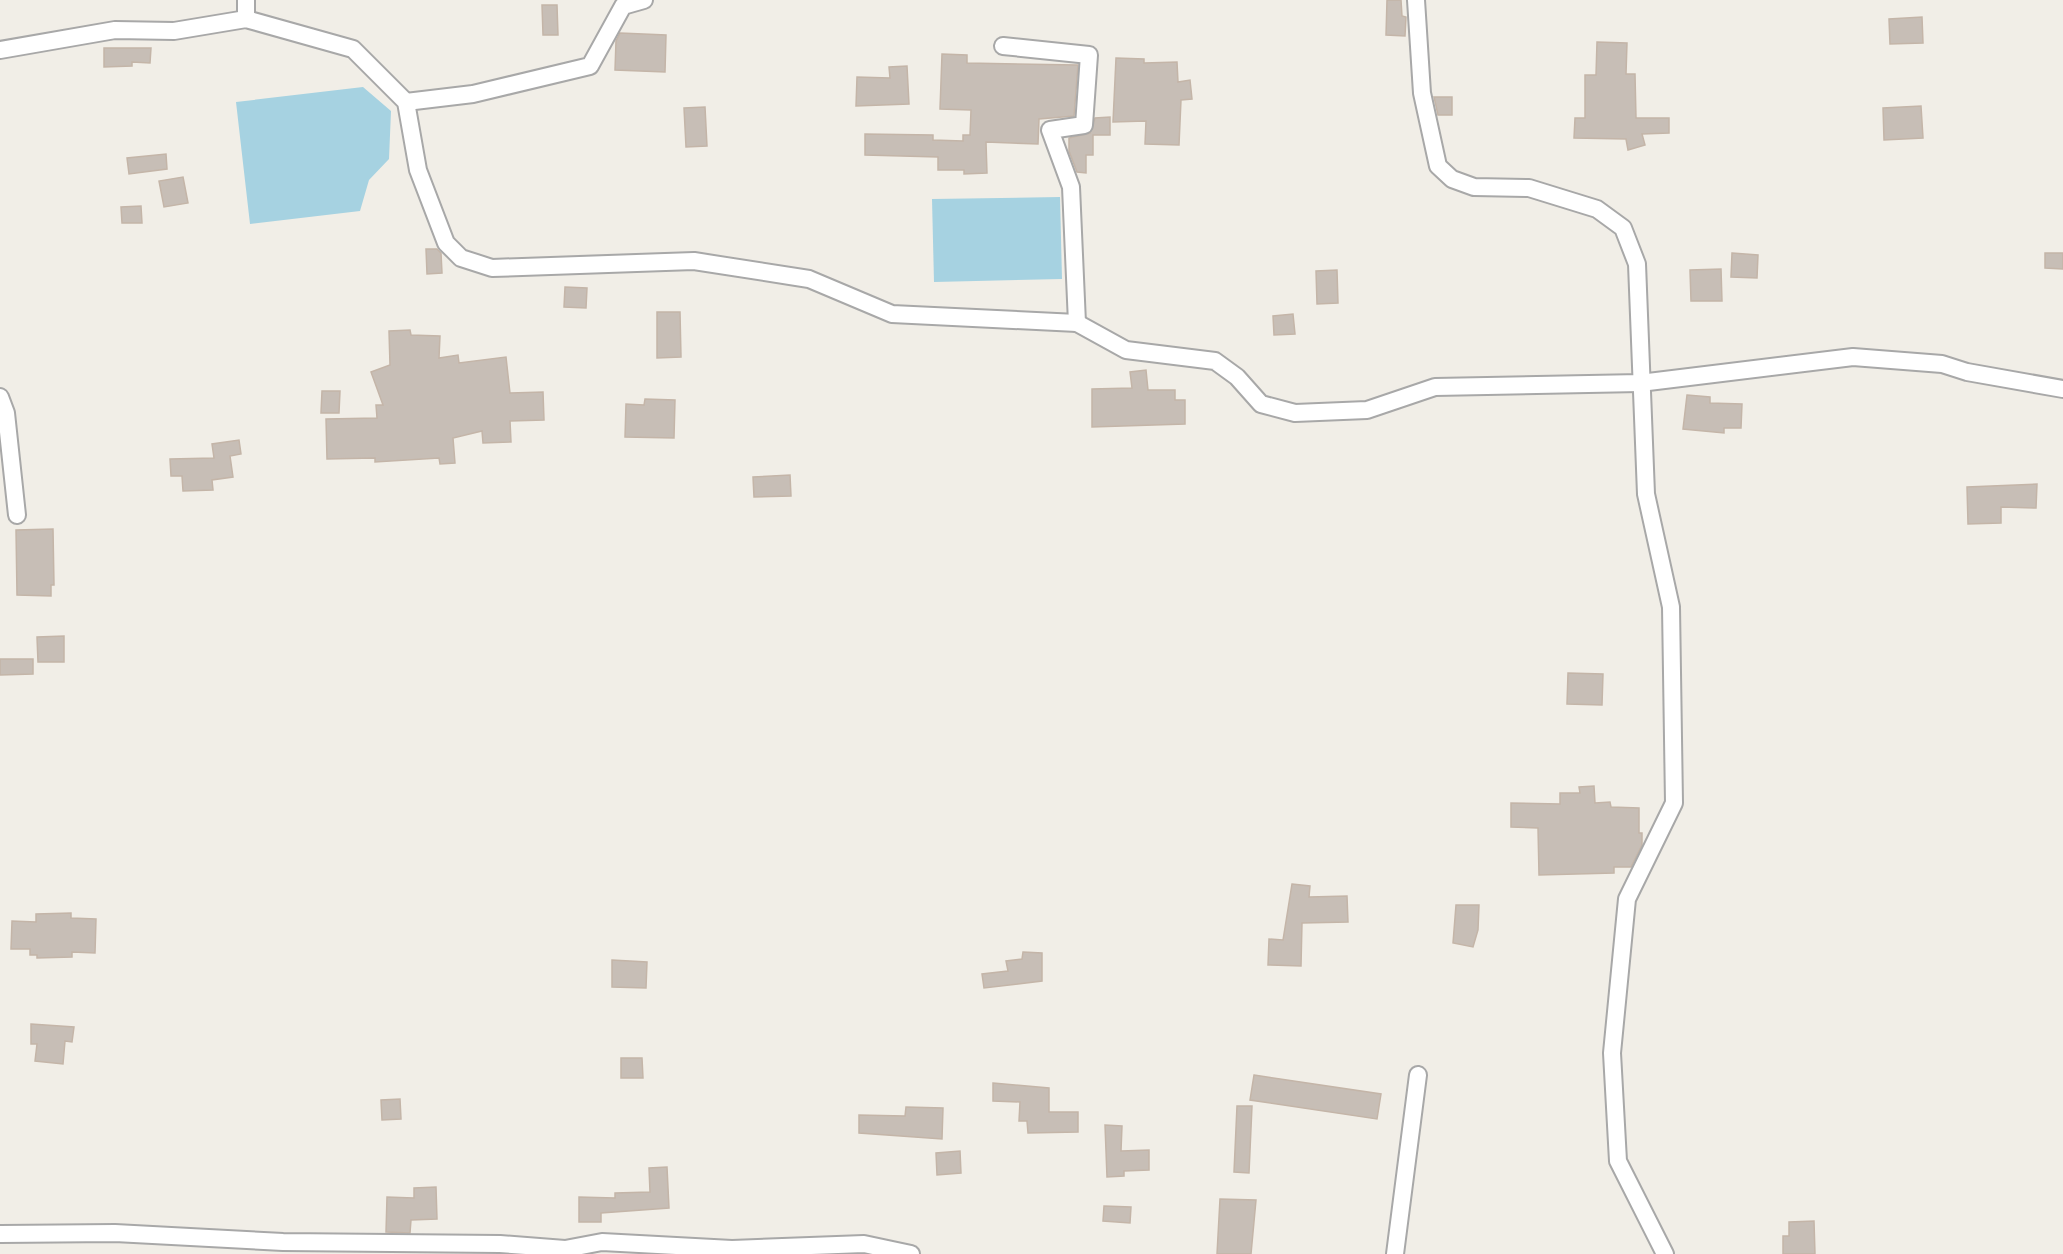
<svg xmlns="http://www.w3.org/2000/svg" width="2063" height="1254" font-family="'Fira Sans',sans-serif">
	<style>
		.water { fill: #a6d2e1 }
		.building { fill: #c7beb6; stroke: #c4b5a8; stroke-width: 1.5 }
		.lines { fill: none; stroke-linecap: round; stroke-linejoin: round }
		.street-casing { stroke: #a8a8a8; stroke-width: 20 }
		.street { stroke: #fff; stroke-width: 16 }
	</style>
	<rect width="100%" height="100%" fill="#f1eee7"/>
	<g class="water">
		<path d="M363,87L391,111L389,159L369,180L360,211L250,224L236,102Z"/>
		<path d="M1060,197L1062,279L934,282L932,199Z"/>
	</g>
	<g class="building">
		<path d="M1387,0H1401L1402,16L1406,17L1405,36L1386,35Z"/>
		<path d="M542,5H557L558,35H543Z"/>
		<path d="M1922,17L1923,43L1890,44L1889,19Z"/>
		<path d="M620,33L666,35L665,72L615,70L616,41Z"/>
		<path d="M1597,42L1627,43L1626,74H1635L1636,118H1669V133L1642,134L1645,145L1628,150L1626,139L1574,138L1575,118H1585V75H1596Z"/>
		<path d="M104,48H151L150,63L132,62V66L104,67Z"/>
		<path d="M942,54L967,55V63L1078,65L1074,116L1039,119L1038,144L986,142L987,173L964,174V170H938V157L865,155V134L933,135V140L963,141V135H970L971,110L940,109Z"/>
		<path d="M1116,58L1144,59V63L1177,62L1178,82L1190,80L1192,99L1181,100L1179,145L1145,144L1146,121L1113,122Z"/>
		<path d="M907,66L909,104L856,106L857,77L890,78L889,67Z"/>
		<path d="M1434,97H1452V115H1438Z"/>
		<path d="M1921,106L1923,138L1884,140L1883,108Z"/>
		<path d="M705,107L707,146L686,147L684,108Z"/>
		<path d="M1110,117V135H1093V155H1086V173L1077,172L1069,151V138L1090,133L1095,118Z"/>
		<path d="M166,154L167,169L129,174L127,158Z"/>
		<path d="M183,177L188,203L164,207L159,181Z"/>
		<path d="M141,206L142,223H122L121,207Z"/>
		<path d="M426,249H437L441,253L442,273L427,274Z"/>
		<path d="M1732,253L1758,255L1757,278L1731,277Z"/>
		<path d="M2045,253H2063V269L2045,268Z"/>
		<path d="M1721,269L1722,301H1691L1690,270Z"/>
		<path d="M1337,270L1338,303L1317,304L1316,271Z"/>
		<path d="M565,287L587,288L586,308L564,307Z"/>
		<path d="M657,312H680L681,357L657,358Z"/>
		<path d="M1293,314L1295,334L1274,335L1273,316Z"/>
		<path d="M410,330L411,335L440,336L439,358L458,355L459,363L506,357L510,393L543,392L544,420L510,421L511,442L483,443L482,431L453,438L455,463L440,464L439,458L375,462V458L327,459L326,419L377,418L376,405H383L371,372L390,365L389,331Z"/>
		<path d="M1146,370L1148,390H1175V400H1185V424L1092,427V389L1132,388L1130,372Z"/>
		<path d="M322,391H340L339,413H321Z"/>
		<path d="M1687,395L1710,397V403L1742,404L1741,428H1724V433L1683,429Z"/>
		<path d="M645,399L675,400L674,438L625,437L626,404L644,405Z"/>
		<path d="M239,440L241,454L230,456L233,477L212,480L213,490L183,491L182,476H171L170,459L214,458L212,444Z"/>
		<path d="M790,475L791,496L754,497L753,477Z"/>
		<path d="M2037,484L2036,508L2001,507V523L1968,524L1967,487Z"/>
		<path d="M53,529L54,585H51V596L17,595L16,530Z"/>
		<path d="M64,636V662H38L37,637Z"/>
		<path d="M0,659H33V674L0,675Z"/>
		<path d="M1568,673L1603,674L1602,705L1567,704Z"/>
		<path d="M1594,786L1595,803L1610,802L1611,807L1639,808V833H1642V845L1631,867H1614V873L1539,875L1538,828L1511,827V803L1560,804V793H1580L1579,787Z"/>
		<path d="M1292,884L1310,886L1309,897L1347,896L1348,922L1302,923L1301,966L1268,965L1269,939L1283,940Z"/>
		<path d="M1456,905H1479L1478,930L1473,947L1453,943Z"/>
		<path d="M71,913V918L96,919L95,953L72,952V957L37,958V955H30V949H11L12,921L36,922V914Z"/>
		<path d="M1023,952L1042,953V981L984,988L982,974L1008,971L1006,961L1022,959Z"/>
		<path d="M612,960L647,962L646,988L612,987Z"/>
		<path d="M31,1024L74,1027L72,1042L65,1041L63,1064L35,1061L37,1044H31Z"/>
		<path d="M621,1058H642L643,1078H621Z"/>
		<path d="M1254,1075L1381,1094L1377,1119L1250,1100Z"/>
		<path d="M993,1083L1049,1088V1112H1078V1132L1028,1133L1027,1121H1019L1020,1102L993,1101Z"/>
		<path d="M400,1099L401,1119L382,1120L381,1100Z"/>
		<path d="M1237,1106H1252L1249,1173L1234,1172Z"/>
		<path d="M906,1107L943,1108L942,1139L859,1133V1115L905,1116Z"/>
		<path d="M1105,1125L1122,1126L1121,1151L1149,1150V1170L1124,1171V1176L1107,1177Z"/>
		<path d="M960,1151L961,1173L937,1175L936,1153Z"/>
		<path d="M667,1167L669,1208L601,1213V1222H579V1197L615,1198V1193L650,1192L649,1168Z"/>
		<path d="M436,1187L437,1219L411,1220L410,1233L386,1232L387,1197L414,1198V1188Z"/>
		<path d="M1220,1199L1256,1200L1251,1254H1217Z"/>
		<path d="M1104,1206L1131,1207L1130,1223L1103,1221Z"/>
		<path d="M1814,1221L1815,1254H1783V1236H1789V1222Z"/>
	</g>
	<g class="lines">
		<defs>
			<g id="street">
				<path d="M246,0V19"/>
				<path d="M1416,0L1422,93L1438,166L1452,179L1474,187L1529,188L1597,209L1623,228L1637,264L1646,494L1671,607L1674,803L1627,899L1612,1053L1618,1161L1665,1254"/>
				<path d="M1003,46L1089,55L1084,125L1050,130L1071,187L1077,323"/>
				<path d="M0,50L115,30L174,31L246,19L353,49L406,102L418,170L446,243L461,258L492,268L694,261L809,279L892,314L1077,323L1126,350L1215,361L1237,377L1261,404L1295,413L1367,410L1435,387L1640,383L1853,357L1942,364L1967,372L2063,389"/>
				<path d="M406,102L473,94L590,66L623,6L644,0"/>
				<path d="M0,397L6,413L17,515"/>
				<path d="M0,1234L115,1233L283,1242L500,1244L565,1249L602,1242L732,1249L864,1244L911,1254"/>
				<path d="M1395,1254L1418,1075"/>
			</g>
		</defs>
		<use href="#street" class="street-casing"/>
		<use href="#street" class="street"/>
	</g>
</svg>
